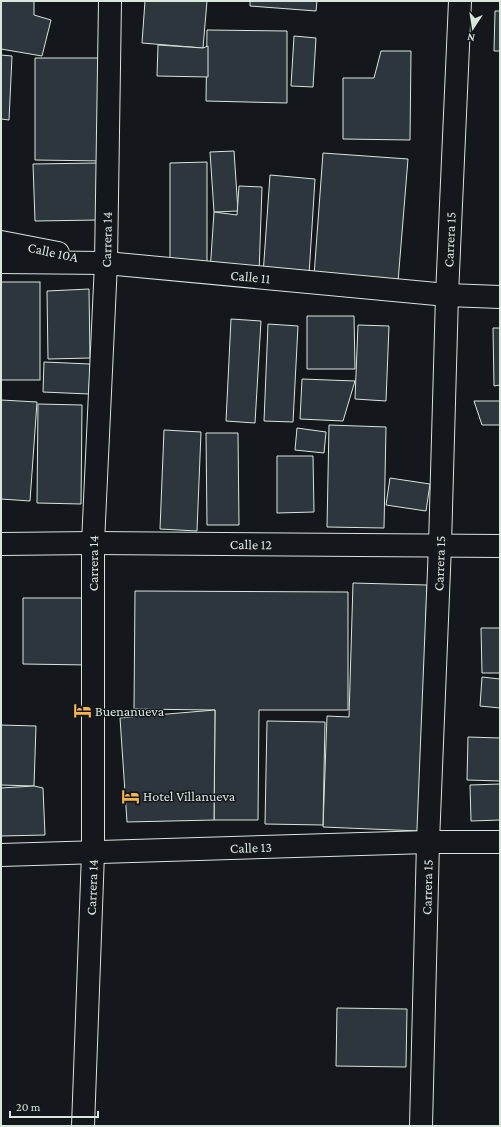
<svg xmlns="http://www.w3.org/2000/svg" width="501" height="1127" font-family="'Crimson Pro',serif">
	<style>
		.building { fill: #2c363c; stroke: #d8e6dc }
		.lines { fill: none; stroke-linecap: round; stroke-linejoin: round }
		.minor-casing { stroke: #d8e6dc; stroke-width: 24 }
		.minor { stroke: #14181c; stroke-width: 22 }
		.labels { text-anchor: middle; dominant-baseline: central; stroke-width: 3; stroke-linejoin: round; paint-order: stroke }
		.street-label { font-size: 14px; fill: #d8e6dc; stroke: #14181c }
		.poi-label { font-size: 14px; fill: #d8e6dc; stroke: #14181c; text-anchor: start }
	</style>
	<rect width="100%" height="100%" fill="#14181c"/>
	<g class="building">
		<path d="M1,1H34V15L51,20L42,56L1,49Z"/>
		<path d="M145,1H207L203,48L142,43Z"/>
		<path d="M250,1H317L316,11L250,6Z"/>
		<path d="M495,11H500V51H494Z"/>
		<path d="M207,30L287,31V103L206,101Z"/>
		<path d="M294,36L316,38L313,87L291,86Z"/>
		<path d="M158,45L203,48L208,46V77L157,76Z"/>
		<path d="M381,51H411L410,140L343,139V78H374Z"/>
		<path d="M1,55L12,56L9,120L1,119Z"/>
		<path d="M35,58H105V161L35,160Z"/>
		<path d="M234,151L238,211L214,212L210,152Z"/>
		<path d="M323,153L408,159L398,282L314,276Z"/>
		<path d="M207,162V267H170V163Z"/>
		<path d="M97,163L99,220L35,221L33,164Z"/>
		<path d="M270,175L315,179L309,275H263Z"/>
		<path d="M239,186L262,187L259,274L210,272L214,212L237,215Z"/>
		<rect x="1" y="282" width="39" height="98"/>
		<path d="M89,289L90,358L48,359L47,291Z"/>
		<path d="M307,316H354L355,369H307Z"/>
		<path d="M231,319L261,321L255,423L226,421Z"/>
		<path d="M268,324L298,326L293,422L264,421Z"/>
		<path d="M358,325L389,326L386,401L355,399Z"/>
		<path d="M493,328H500V385L494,386Z"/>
		<path d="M44,362L90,364L89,394L43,392Z"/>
		<path d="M302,379L355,381L343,421L300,419Z"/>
		<path d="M1,400L37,402L30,501L1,499Z"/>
		<path d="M474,401H500V425H482Z"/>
		<path d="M38,404L82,405L81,504L37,503Z"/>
		<path d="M329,425L386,427L384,528L327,527Z"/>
		<path d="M297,428L326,432L324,453L295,450Z"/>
		<path d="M164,430L201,432L197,531L160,529Z"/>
		<path d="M206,433H238L239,525H207Z"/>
		<path d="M277,456H313L314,512L277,513Z"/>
		<path d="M390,478L430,484L426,511L386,505Z"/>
		<path d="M353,583L427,585L419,831L323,827L327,716L349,717Z"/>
		<path d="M135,591L348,592V710H259L258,820H214L215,710L134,709Z"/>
		<path d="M23,598H88L89,665L23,664Z"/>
		<path d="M481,628H500V673H482Z"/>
		<path d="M482,677L500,679V708L480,706Z"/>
		<path d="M215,710L214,820L127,822L120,718Z"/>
		<path d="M267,721L325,722L323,825L265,824Z"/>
		<path d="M1,725L36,726L34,786L1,785Z"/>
		<path d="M468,737L500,738V781L467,780Z"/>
		<path d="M500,784V820L471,821L470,785Z"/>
		<path d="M34,786L43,788L45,835L1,836V788Z"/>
		<path d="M337,1008L407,1009L406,1067L336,1066Z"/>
	</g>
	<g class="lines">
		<defs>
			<g id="minor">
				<path d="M1,242L58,253"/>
				<path id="s1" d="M1,262L106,263L447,295L500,297"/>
				<path id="s2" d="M1,544L93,543L500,546"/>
				<path id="s3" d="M1,855L428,842H500"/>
				<path id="s4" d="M83,1126L93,853V543L106,263L110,1"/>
				<path id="s5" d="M421,1126L428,842L440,545L447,295L460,1"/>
			</g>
		</defs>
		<use href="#minor" class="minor-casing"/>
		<use href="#minor" class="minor"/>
	</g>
	<defs>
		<symbol id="hotel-bare" viewBox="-9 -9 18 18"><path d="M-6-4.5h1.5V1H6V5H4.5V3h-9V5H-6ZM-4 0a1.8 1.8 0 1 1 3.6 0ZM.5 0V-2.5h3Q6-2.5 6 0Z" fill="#ffb74d" stroke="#14181c" stroke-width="2.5" paint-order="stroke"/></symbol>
	</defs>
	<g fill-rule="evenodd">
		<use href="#hotel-bare" x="70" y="698" width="25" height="25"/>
		<use href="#hotel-bare" x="118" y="784" width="25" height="25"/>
	</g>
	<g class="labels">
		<g class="street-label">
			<text stroke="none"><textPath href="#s4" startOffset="887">Carrera 14</textPath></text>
			<text stroke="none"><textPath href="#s5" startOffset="887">Carrera 15</textPath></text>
			<text transform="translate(53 252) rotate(12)">Calle 10A</text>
			<text stroke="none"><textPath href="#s1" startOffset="250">Calle 11</textPath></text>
			<text stroke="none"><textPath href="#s2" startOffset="250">Calle 12</textPath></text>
			<text stroke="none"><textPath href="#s4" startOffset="563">Carrera 14</textPath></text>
			<text stroke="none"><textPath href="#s5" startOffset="563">Carrera 15</textPath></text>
			<text stroke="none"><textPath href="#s3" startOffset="250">Calle 13</textPath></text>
			<text stroke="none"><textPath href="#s4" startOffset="239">Carrera 14</textPath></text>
			<text stroke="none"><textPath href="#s5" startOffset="239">Carrera 15</textPath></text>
		</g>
		<g class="poi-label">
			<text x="95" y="711">Buenanueva</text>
			<text x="143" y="796">Hotel Villanueva</text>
		</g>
	</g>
	<rect width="501" height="1127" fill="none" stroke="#d8e6dc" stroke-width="4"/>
	<g transform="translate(473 28) rotate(192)" stroke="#14181c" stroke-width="3" paint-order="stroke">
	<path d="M0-3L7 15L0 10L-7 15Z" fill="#d8e6dc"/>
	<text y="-6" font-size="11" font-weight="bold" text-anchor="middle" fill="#d8e6dc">N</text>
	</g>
	<path d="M10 1111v6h88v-6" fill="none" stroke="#d8e6dc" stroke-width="2"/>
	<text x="16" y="1111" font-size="12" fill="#d8e6dc" stroke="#14181c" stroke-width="3" paint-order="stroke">20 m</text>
</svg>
